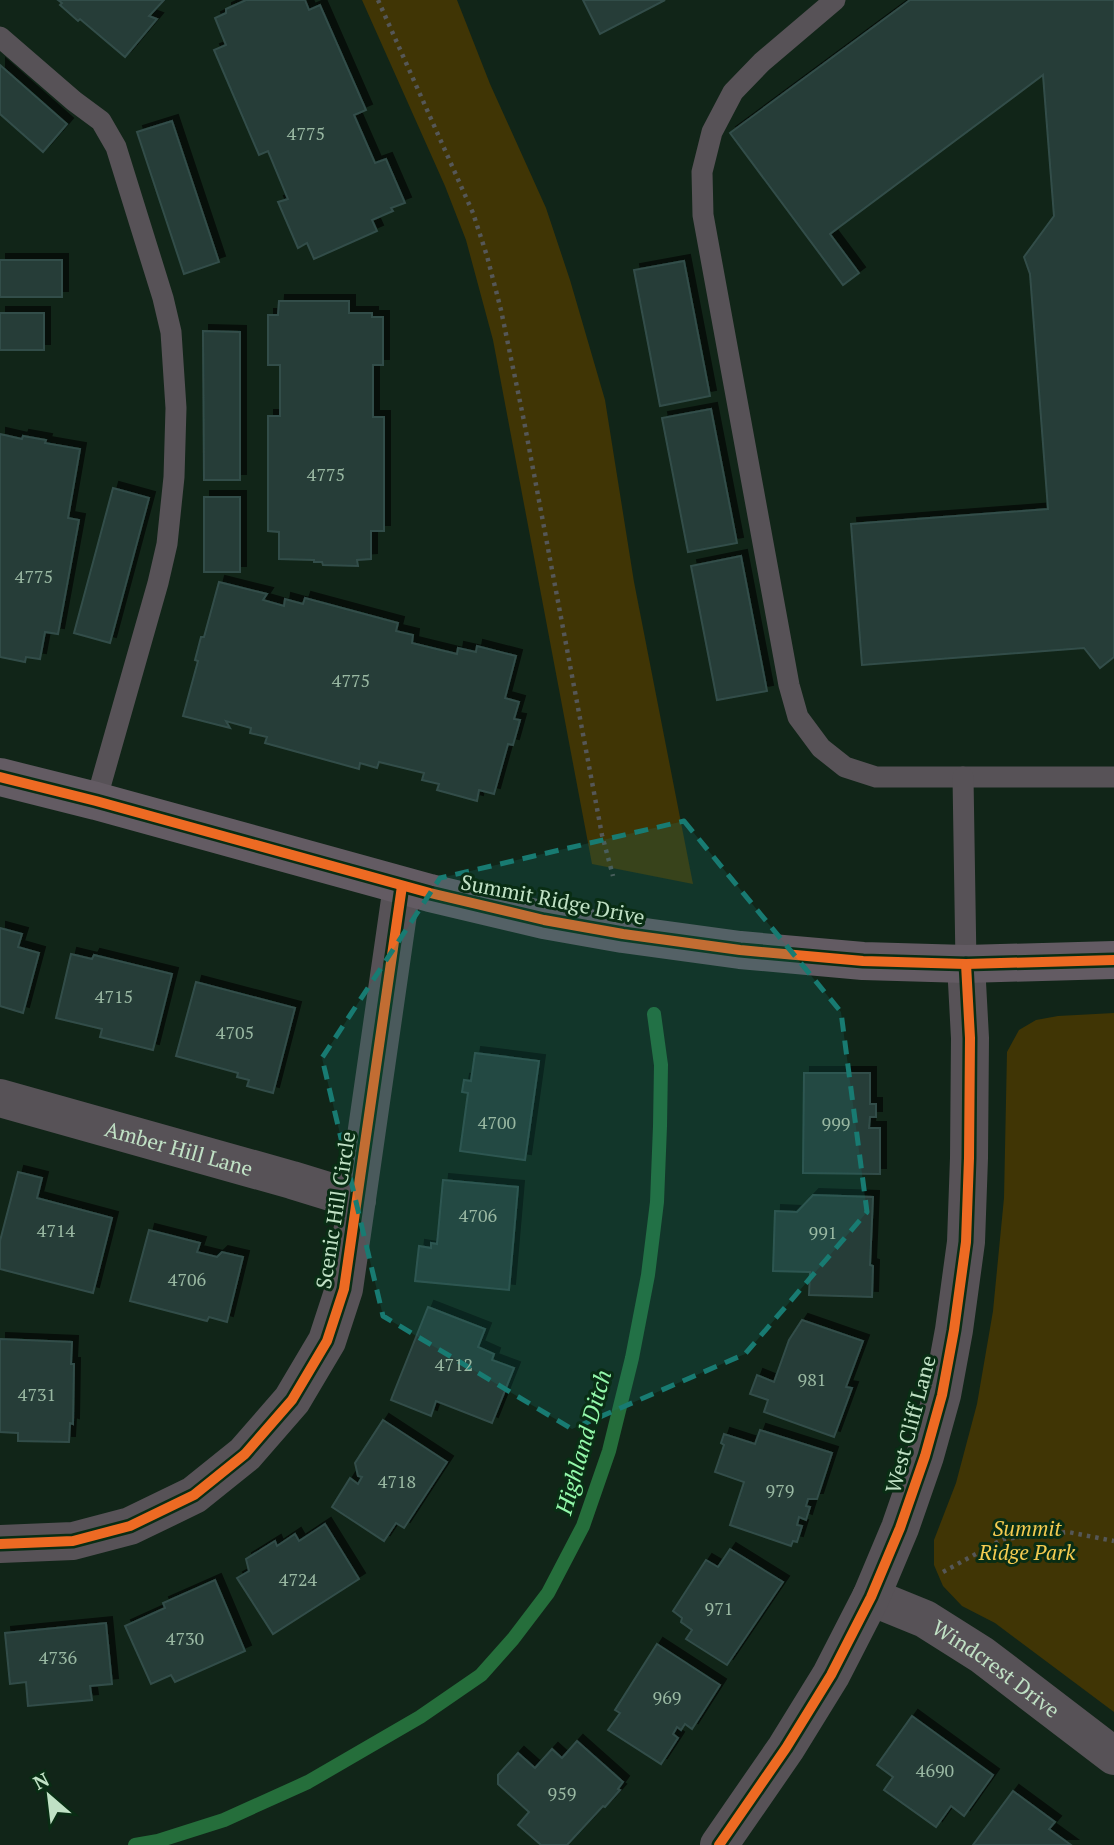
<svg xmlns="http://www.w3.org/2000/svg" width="1114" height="1845" font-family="'PT Serif',serif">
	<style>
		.green { fill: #403505 }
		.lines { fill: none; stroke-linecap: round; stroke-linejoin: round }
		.stream { stroke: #256e3b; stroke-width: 14 }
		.building { fill: #253d38; stroke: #334d49; stroke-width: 2; filter: url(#shadow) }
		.path { stroke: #555757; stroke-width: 4.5; stroke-dasharray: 3.5 5; stroke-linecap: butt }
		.lane { stroke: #575257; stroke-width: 21 }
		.street { stroke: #575257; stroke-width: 38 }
		.secondary { stroke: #635b63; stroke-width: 38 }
		.cycleway-casing { stroke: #092d14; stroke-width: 15 }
		.cycleway { stroke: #ed6a23; stroke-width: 10 }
		.marked { fill: #187b72; fill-opacity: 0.2; stroke: #187b72; stroke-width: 5; stroke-dasharray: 14 9; stroke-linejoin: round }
		.labels { text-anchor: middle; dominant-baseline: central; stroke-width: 6; stroke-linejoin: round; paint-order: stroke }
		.number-label { font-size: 18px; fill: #99b8a2 }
		.street-label { font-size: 21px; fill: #c0e1c5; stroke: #092d14 }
		.park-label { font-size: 21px; font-style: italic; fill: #f4cb51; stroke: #092d14 }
		.water-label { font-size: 23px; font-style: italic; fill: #94f9ab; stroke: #092d14 }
	</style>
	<defs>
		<filter id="shadow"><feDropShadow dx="6" dy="-6" stdDeviation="0" flood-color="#0009"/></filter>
	</defs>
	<rect width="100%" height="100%" fill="#112518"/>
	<g class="green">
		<path d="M362,0H457L490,84L546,208L570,280L605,400L634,582L693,884L592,864L493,340L466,240L445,186Z"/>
		<path d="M1114,1013V1712L995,1623L962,1606L943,1586L934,1565V1540L956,1483L977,1404L993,1311L1004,1198L1007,1052L1019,1030L1036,1020L1058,1016Z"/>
	</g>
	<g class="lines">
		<path class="stream" d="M135,1845L158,1841L224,1820L308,1782L420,1717L481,1675L513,1639L548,1593L583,1526L609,1451L632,1358L648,1275L657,1202L660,1126L661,1065L654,1014"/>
	</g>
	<g class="building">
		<path d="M58,0H164L149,16L157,19L125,57L80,19L78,21L60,5L62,3Z"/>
		<path d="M246,0H305L309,10L320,5L366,110L354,115L375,163L386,159L405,203L391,208L393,211L372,220L377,231L314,259L307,243L298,248L278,202L288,199L268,151L259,155L214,50L226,45L215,18L226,13V9Z"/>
		<path d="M583,0H665L600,34Z"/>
		<path d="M910,0H1114V657L1100,668L1084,648L862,665L851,524L1048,509L1030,274L1024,257L1054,216L1043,75L830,234L859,273L843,285L730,133Z"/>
		<path d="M0,65L67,124L43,152L0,114Z"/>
		<path d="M172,121L219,262L184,274L137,132Z"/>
		<rect x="0" y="260" width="62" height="37"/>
		<path d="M684,261L710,396L660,406L634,270Z"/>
		<path d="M279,301H349V313H372V317H383V365H373V417H384V531H371V559L357,560L358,566L323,565L322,562H314V560L279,559V532L268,531V416H280V365H268V315H278Z"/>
		<rect x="0" y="313" width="44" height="37"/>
		<path d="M203,331L240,332V480H204Z"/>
		<path d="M711,409L737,543L688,552L662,418Z"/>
		<path d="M0,434L22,439L23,436L46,440L45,443L80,449L68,518L79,520L58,634L45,632L40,659L26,657L25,662L0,657Z"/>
		<path d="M113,488L149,498L110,643L74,633Z"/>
		<rect x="204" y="497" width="36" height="75"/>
		<path d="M741,556L767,691L717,700L691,566Z"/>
		<path d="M219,582L267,594L263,600L284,606L285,599L303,604L305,598L398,623L396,631L413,635L412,643L457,654L458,648L476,652L477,646L516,656L505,698L519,702L514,719L520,720L513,745L508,744L494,794L479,790L477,801L437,790L439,784L422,780L424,773L379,762L377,768L360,763L359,769L265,743L267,737L250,733L251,728L226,721L230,728L183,716L198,661L195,660L201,637H204Z"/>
		<path d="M0,928L22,934L18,947L39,953L23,1013L0,1006Z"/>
		<path d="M71,954L92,959L94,955L172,974L153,1050L100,1037L102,1029L56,1018Z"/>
		<path d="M196,982L295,1008L273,1093L247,1086L249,1080L237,1077L238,1073L176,1056Z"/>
		<path d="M475,1053L539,1061L525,1160L460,1151L468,1093L462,1092L464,1080L471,1081Z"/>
		<path d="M804,1073H870V1104H876V1117H870L869,1128H880V1174L803,1173Z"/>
		<path d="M18,1172L42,1178L37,1198L112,1218L93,1293L0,1269V1241Z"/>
		<path d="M443,1180L518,1187L509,1290L415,1281L419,1246L431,1248V1243L437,1244Z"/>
		<path d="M813,1195L873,1197L870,1265L873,1266L872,1297L809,1295L810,1272L773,1271L775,1211L797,1212Z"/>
		<path d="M149,1230L200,1243L197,1252L217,1257L222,1252L243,1257L227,1322L209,1317L207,1321L130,1301Z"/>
		<path d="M428,1307L485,1329L478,1347L494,1354L492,1360L514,1368L492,1423L436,1401L431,1416L391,1400Z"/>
		<path d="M802,1320L863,1341L846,1387L852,1388L834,1437L764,1412L768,1400L750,1394L757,1375L774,1382L789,1340Z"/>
		<path d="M0,1339L72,1342L71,1364H74L73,1424L70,1423L69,1442L18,1441V1433L0,1432Z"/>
		<path d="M383,1420L447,1462L404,1528L396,1523L384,1541L332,1507L350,1478L358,1484L362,1477L358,1476L355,1463Z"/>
		<path d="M760,1430L832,1453L817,1499H808L806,1506L810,1507L806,1520L799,1517L797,1525L802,1526L797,1542L793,1541L791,1546L730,1525L744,1482L715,1472L724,1445L721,1443L724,1434L755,1444Z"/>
		<path d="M325,1524L359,1579L273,1634L237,1578L249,1571L246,1559L275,1541L277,1546L295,1534L299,1541Z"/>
		<path d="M730,1549L783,1582L727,1665L686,1639L692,1630L681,1622L682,1618L673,1611L706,1560L718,1567Z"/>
		<path d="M215,1580L245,1651L175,1682L171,1675L151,1684L125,1626L165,1608L163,1603Z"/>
		<path d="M106,1623L112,1684L90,1686L92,1700L28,1706L26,1682L10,1684L5,1633Z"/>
		<path d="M657,1644L720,1685L692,1729L685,1724L681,1730L677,1727L673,1734L678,1738L661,1764L608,1730L620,1713L615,1710Z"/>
		<path d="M912,1716L993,1775L964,1816L951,1806L936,1827L884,1790L893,1777L877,1765Z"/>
		<path d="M577,1741L623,1782L618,1789L620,1790L605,1807L603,1806L567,1845H541L518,1825L529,1812L498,1784V1775L518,1753L535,1768L552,1749L562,1758Z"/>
		<path d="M1013,1791L1055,1822L1049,1829L1071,1845H973Z"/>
	</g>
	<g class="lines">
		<g class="path">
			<path d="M378,0L473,213L487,256L501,310L524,421L602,835L613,876"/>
			<path d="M943,1572L1003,1539L1068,1532L1114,1541"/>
		</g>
		<g class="lane">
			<path d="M835,0L762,62L733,92L712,132L702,172L703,215L789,685L798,717L821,748L845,767L876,777H1114"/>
			<path d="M0,37L74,101L101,121L116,147L163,298L171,332L176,408L174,477L167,544L158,583L96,801"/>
			<path d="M963,777L966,964"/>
		</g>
		<g class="street">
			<path id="s1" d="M0,1098L292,1180L357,1200"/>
			<path d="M0,1544L73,1541L130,1526L194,1495L245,1454L292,1400L327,1341L344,1289L402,886"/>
			<path id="s2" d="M871,1597L925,1619L982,1655L1114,1756"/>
			<path d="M719,1845L786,1748L831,1675L871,1597L900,1528L925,1456L942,1395L954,1330L966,1242L969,1158L970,1038L966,964"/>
		</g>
		<path class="secondary" d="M0,777L96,801L430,893L544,920L623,934L740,950L863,961L966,964L1114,960"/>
		<defs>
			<g id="cycleway">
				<path d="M0,777L96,801L430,893L544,920L623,934L740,950L863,961L966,964L1114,960"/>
				<path d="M0,1544L73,1541L130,1526L194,1495L245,1454L292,1400L327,1341L344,1289L402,886"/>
				<path d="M719,1845L786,1748L831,1675L871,1597L900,1528L925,1456L942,1395L954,1330L966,1242L969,1158L970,1038L966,964"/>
			</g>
		</defs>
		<use href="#cycleway" class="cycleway-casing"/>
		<use href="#cycleway" class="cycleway"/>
	</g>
	<path class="marked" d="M684,821L841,1012L867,1212L745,1354L572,1429L383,1316L322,1058L440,878Z"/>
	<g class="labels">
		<g class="number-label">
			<text x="306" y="133">4775</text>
			<text x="326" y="474">4775</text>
			<text x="34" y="576">4775</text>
			<text x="351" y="680">4775</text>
			<text x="114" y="996">4715</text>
			<text x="235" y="1032">4705</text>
			<text x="497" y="1122">4700</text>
			<text x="836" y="1123">999</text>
			<text x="478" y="1215">4706</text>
			<text x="56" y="1230">4714</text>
			<text x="823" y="1232">991</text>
			<text x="187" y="1279">4706</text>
			<text x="454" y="1364">4712</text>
			<text x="812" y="1379">981</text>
			<text x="37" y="1394">4731</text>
			<text x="397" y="1481">4718</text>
			<text x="780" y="1490">979</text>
			<text x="298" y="1579">4724</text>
			<text x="719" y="1608">971</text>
			<text x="185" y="1638">4730</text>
			<text x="58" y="1657">4736</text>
			<text x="667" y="1697">969</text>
			<text x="935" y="1770">4690</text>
			<text x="562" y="1793">959</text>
		</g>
		<g class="street-label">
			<text transform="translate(553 899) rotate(11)">Summit Ridge Drive</text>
			<text stroke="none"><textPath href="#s1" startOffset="186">Amber Hill Lane</textPath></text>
			<text transform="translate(335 1210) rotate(-81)">Scenic Hill Circle</text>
			<text transform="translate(910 1424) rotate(-75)">West Cliff Lane</text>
			<text stroke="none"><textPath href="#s2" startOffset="145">Windcrest Drive</textPath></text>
		</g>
		<g class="park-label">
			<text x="1027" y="1528">Summit<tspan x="1027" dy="24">Ridge Park</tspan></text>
		</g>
		<g class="water-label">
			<text transform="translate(583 1442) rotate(-74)">Highland Ditch</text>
		</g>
	</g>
	<g transform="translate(49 1796) rotate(332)" stroke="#092d14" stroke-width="5" paint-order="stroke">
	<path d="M0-5L12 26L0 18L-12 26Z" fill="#c0e1c5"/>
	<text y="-10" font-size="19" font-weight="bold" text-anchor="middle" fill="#c0e1c5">N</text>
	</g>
</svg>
